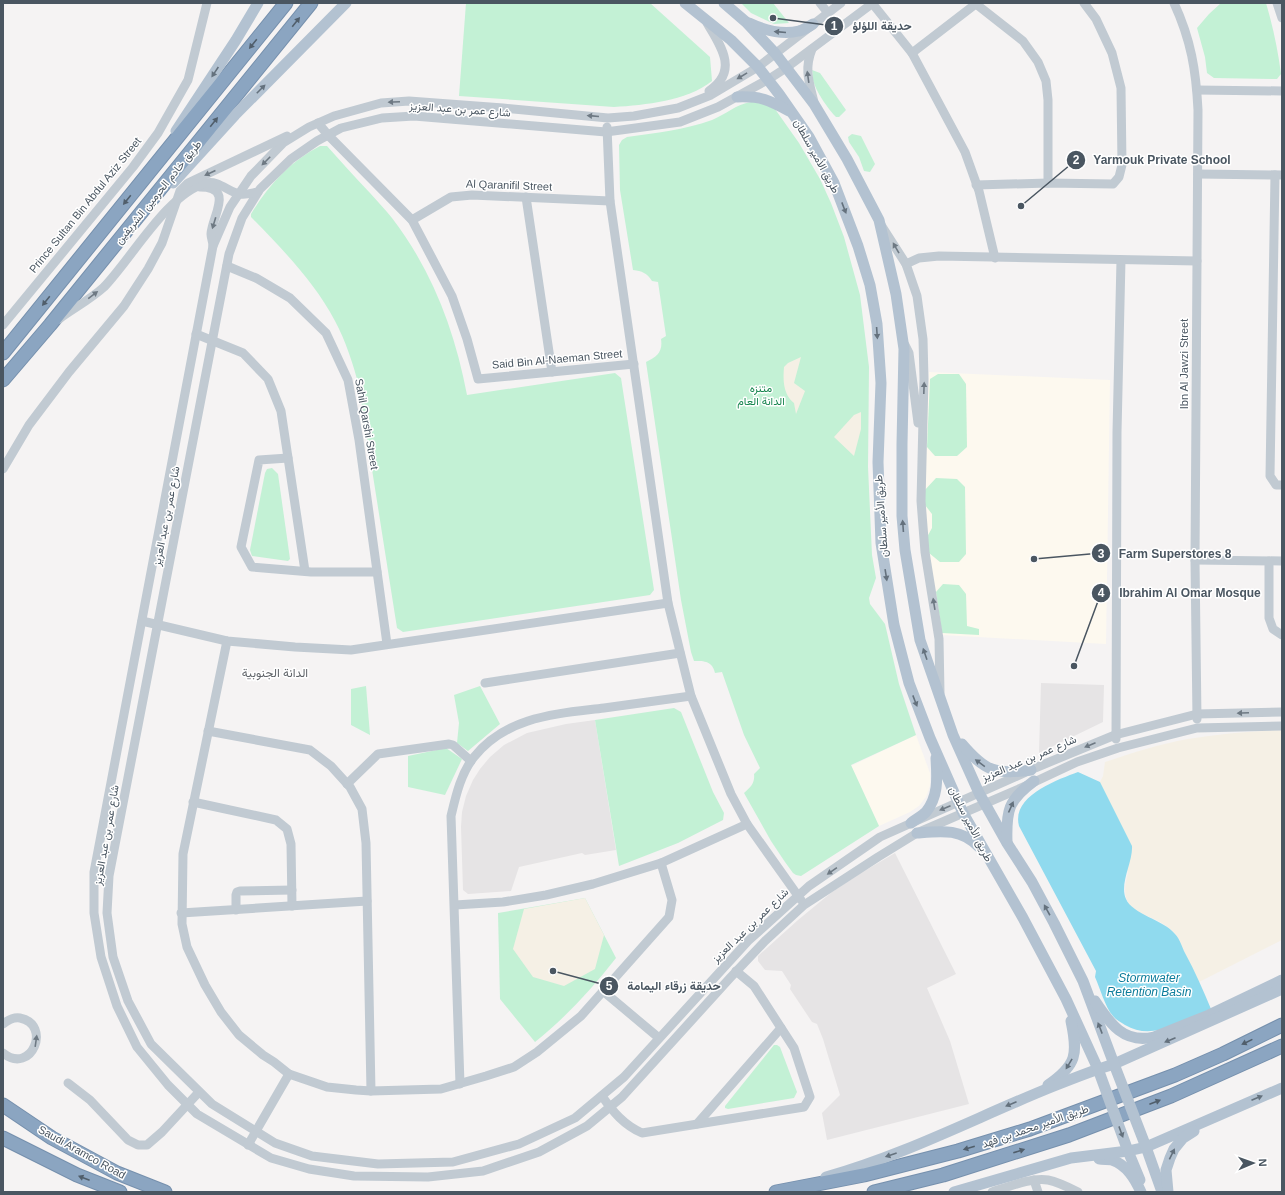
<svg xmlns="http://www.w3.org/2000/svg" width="1285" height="1195" font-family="Arial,Vazirmatn,sans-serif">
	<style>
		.commercial { fill: #fdf9ef }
		.education { fill: #e6e4e5 }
		.green { fill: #c3f1d5 }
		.sand { fill: #f5f0e5 }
		.water { fill: #90daee }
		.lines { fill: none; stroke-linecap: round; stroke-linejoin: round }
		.highway-casing { stroke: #7690ad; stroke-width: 15 }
		.minor { stroke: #c1cad2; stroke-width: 9 }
		.major { stroke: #b3c2d1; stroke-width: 11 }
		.highway { stroke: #8ba5c1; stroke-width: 13 }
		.major-bridge { stroke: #b3c2d1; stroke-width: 11 }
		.oneway { fill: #505e6b }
		.oneway2 { fill: #64717d }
		.oneway3 { fill: #6e7983 }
		.labels { text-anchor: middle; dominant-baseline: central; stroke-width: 3; stroke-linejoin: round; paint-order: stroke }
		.street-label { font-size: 11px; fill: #4a5661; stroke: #fff }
		.park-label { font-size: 11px; fill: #17864f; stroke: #fff }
		.neighbourhood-label { font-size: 12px; fill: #5f6368; stroke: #fff }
		.water-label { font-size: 12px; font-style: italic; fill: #0c7c9b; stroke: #fff }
		.leader { fill: none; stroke: #4a5661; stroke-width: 1.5 }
		.callout-dot { fill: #4a5661; stroke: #fff; stroke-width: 1.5 }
		.mark-label { font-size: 12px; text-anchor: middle; font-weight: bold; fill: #fff }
		.callout-label { font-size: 12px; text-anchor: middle; font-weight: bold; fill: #4a5661; stroke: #fff; stroke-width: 3; stroke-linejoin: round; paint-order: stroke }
	</style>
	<rect width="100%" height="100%" fill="#f5f3f3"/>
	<g class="commercial">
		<path d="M929,372L1110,380L1106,644L941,635L925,535L923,491Z"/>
		<path d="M916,735L930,773V786L926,797L919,806L910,812L879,826L851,766Z"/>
	</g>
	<g class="education">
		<path d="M1041,683L1104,685L1103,722L1039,753Z"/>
		<path d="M595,720L616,850L585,855L582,853L519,867L511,891L468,894L463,890L461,827L462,812L466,796L473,780L480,769L490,757L504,745L527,733L566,724Z"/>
		<path d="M895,853L956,974L927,988L950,1041L969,1104L827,1140L822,1113L840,1095L823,1039L817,1024L812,1022L790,989L791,985L782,971L765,970L758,961V956L798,920L832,892L861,873Z"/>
	</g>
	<g class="green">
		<path d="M466,3H650L710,57L712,81C687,101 645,105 614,107L459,96Z"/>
		<path d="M741,3H773L789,23L774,24L751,13Z"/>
		<path d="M1221,3H1266C1273,27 1278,50 1281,74L1277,79L1214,78L1207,73L1205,57L1197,28L1209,14Z"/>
		<path d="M812,70L820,73L846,110L839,117H836C829,110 817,93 814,83C812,79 813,74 812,70Z"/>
		<path d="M751,102H759L775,109L799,143L820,179L831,203L844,237L860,295L869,367L868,467L872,555L876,578L869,598L870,604L885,624L899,684L916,735L851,765L879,826L801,876L796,875L793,873L785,862L771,841L744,793C751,787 755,783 754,774L760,768L744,735L722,672L715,673C712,661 705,661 694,661L691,652L681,600L646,362C657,357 663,352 661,339L666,336L658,282L652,281C647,273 642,271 633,270L620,190L619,145L622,140L627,137C656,133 684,130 712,120C725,115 736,104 751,102Z"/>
		<path d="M852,134L861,136L875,164L870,172L864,171L859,157L849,142L848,137Z"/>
		<path d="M320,146H327C341,162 355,177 370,193C377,201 385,209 392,218C432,270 455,331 467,395L615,373L621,378L654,590L650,595L403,632L397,628L359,387C354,366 345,339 335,321C314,281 282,249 251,217V214C268,186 290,161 320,146Z"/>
		<path d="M938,374H959L966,384L967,447L957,456H935L927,447L930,379Z"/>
		<path d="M272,468L278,474L290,559L288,561L252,556L250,550L265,473L267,469Z"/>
		<path d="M936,478L957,479L965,487L966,554L959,562H940L929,553L927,537L932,528V514L925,505L924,491Z"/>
		<path d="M943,584L959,585L966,594L967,626L979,629V635L942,633L936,592Z"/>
		<path d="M366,686L370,735L351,725V689Z"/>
		<path d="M480,686L500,724L468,751L457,743L459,723L454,695Z"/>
		<path d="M674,708L681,712L713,792L724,813L723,820L678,843L619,866L595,720Z"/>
		<path d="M446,748L462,759L445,795L408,787V756Z"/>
		<path d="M585,898L616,958C592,989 566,1017 535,1042L500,999L498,913Z"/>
		<path d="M774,1045H777L780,1047L797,1092L794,1098L728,1109L725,1108V1106Z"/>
	</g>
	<g class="sand">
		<path d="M801,357L794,383L805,391L796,414L794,403C783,394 783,380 784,367L788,363Z"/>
		<path d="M861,412V429L854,456L834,437L854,415Z"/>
		<path d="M1282,730V940L1199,982C1194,971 1188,960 1183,949C1181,944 1179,938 1176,935C1155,908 1114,921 1128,873L1100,782L1103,776L1105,762C1132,753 1160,744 1188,739C1219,734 1250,731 1282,730Z"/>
		<path d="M585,898L604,935L595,969L564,986L533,977L513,949L524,909Z"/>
	</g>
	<path class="water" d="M1078,772L1100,782L1132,846C1133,862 1119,884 1126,899C1132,914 1164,920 1175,934C1180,939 1182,947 1185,953C1195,971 1203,990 1211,1009C1185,1020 1153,1042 1125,1025C1121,1022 1116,1020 1113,1016C1105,1007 1100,988 1095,977L1096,971L1019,826C1011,796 1057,780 1078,772Z"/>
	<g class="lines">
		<defs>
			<g id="highway">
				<path d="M3,353L286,3"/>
				<path d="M3,380L50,325L311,3"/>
				<path d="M3,1105L52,1138L117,1173L165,1192"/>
				<path d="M3,1138L77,1175L120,1192"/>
				<path d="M776,1192L864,1175L958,1151L1030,1129L1175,1075L1223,1054L1282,1025"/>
				<path d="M874,1192L943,1175L1069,1135L1171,1096L1282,1046"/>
			</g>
		</defs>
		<use href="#highway" class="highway-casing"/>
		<g class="minor">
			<path d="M820,3L828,13"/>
			<path d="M841,3L758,67L711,95L678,108L634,116L608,118L503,108L409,101L381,103L334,116L309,127L283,143L251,176L230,207L213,246L94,872V913L101,957L117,1006L137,1047L168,1085L197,1114L271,1158L309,1169L354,1176L428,1177L483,1171L539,1152L587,1126L622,1097L730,978L765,941L804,905L878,857L917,833L1028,785L1077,762L1118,748L1197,728L1282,726"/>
			<path d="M872,3L912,53L965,152L979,191L995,258"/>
			<path d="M873,3L786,68L769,79L718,107L680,122L606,132L414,116L382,118L341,128L317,141L291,159L260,189L242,218L229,254L109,876L107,913L113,957L128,1001L151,1044L212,1104L275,1143L312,1156L378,1164L453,1162L519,1144L575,1118L624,1077L748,941L809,886L880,837L1035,768L1115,735L1197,714L1282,712"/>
			<path d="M1174,3C1191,40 1196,70 1198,110L1195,560L1197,719"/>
			<path d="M1277,3L1282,18"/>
			<path d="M976,4L1023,41L1038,62L1046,81L1048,100V183"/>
			<path d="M707,23C721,46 739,71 709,91"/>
			<path d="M812,49C804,69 809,82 814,102"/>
			<path d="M912,53L977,3"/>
			<path d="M1197,90L1282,91"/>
			<path d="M318,123L328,135L412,220L452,296L467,339L478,379L634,364"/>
			<path d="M607,127L610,201L668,603L691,696L731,794L747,824L801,900"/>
			<path d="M1198,174L1282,175"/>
			<path d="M1275,175L1270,476L1276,485H1282"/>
			<path d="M976,185L1048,183L1113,184L1119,177L1122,165L1121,88L1112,53L1096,19L1084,3"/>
			<path d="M200,187C235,187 212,216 211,234C211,238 213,242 213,246"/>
			<path d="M526,197L552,372"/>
			<path d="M412,220L451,197L472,195L610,201"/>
			<path d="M881,225L906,264L917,296L923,339L924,379L921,501L925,552L939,639L940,693"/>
			<path d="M906,264L919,258L939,256L1197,261"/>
			<path d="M227,266L256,278L290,298L326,333L348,380L359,440L387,644"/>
			<path d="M59,319C74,308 91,299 104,287C132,258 167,194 206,183C219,180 228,192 240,194C246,195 252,193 258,192"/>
			<path d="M3,325L133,167L158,133L188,80L207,3"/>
			<path d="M196,334L243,353L268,379L281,411L305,571"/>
			<path d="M905,345L909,353L918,423"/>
			<path d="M288,458L259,460L241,547L252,567L311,572H377"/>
			<path d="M3,469L29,425L69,372L124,306L148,269L162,243L180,191L188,183L287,136"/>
			<path d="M1195,560L1282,561"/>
			<path d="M1269,561V618L1273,629L1282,635"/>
			<path d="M142,621L227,641L295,647L351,650L668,603"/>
			<path d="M227,641L183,854L182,924L187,947L205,985L221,1012L239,1035L263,1055L274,1062L289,1074L327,1087L356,1090L371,1091L441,1089L486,1076L514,1067L537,1052L581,1016L669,917L672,900L661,863"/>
			<path d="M485,683L680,653"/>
			<path d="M208,731L310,750L331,766L350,787L362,809L366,843L371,1091"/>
			<path d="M1116,739L1117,432L1121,260"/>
			<path d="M347,784L378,754L449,744L453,745L471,761"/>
			<path d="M193,802L276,820L287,829L291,844L292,906"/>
			<path d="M455,905L503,902L546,895L593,884L661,863L747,824"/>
			<path d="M236,910V895L237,892L240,891L292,890"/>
			<path d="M181,913L367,901"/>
			<path d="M603,991L659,1038"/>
			<path d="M3,1024C8,1020 14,1017 20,1018C52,1024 32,1076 3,1053"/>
			<path d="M68,1083L90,1100L128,1140L138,1145H147L162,1132L199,1092"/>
			<path d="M460,1084L451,816C456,795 461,773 474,757C507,716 556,714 604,708C633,704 662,700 691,696"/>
			<path d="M602,1096C613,1112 624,1125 642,1133L804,1107L810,1097L794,1048L754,986L736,971"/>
			<path d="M697,1124L781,1028"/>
			<path d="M248,1145L289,1074"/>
			<path d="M1034,1180L1038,1192"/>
			<path d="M992,1192C1008,1187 1032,1177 1048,1180C1058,1182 1068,1187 1078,1192"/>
		</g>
		<g class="major">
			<path d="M685,3L731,40L758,67L779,94L809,137L834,183L858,246L870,285L877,324L881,383L878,462L881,543L894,625L909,683L930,738L963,813L1023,918L1066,999L1098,1069"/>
			<path d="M724,3L746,22L775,53L814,104L847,159L879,220L896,294L904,349L902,444V516L905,550L920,640L953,735L979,793L1007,843L1032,882L1054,923L1083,981L1114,1064"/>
			<path d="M749,23C764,30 782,35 799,31C804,30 808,27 813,24"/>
			<path d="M737,97C761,96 769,100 789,111"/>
			<path d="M176,131L236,40L258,3"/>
			<path d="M173,183L235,115L346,3"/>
			<path d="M962,744C985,771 995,775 1031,770"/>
			<path d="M911,823C916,819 922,816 926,812C939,796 937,777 936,758"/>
			<path d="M917,833C941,831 961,828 979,847"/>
			<path d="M1007,842C1006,811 1008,800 1034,781"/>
			<path d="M1095,1001C1110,1024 1124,1044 1154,1037L1209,1015L1282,980"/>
			<path d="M1048,1085C1077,1065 1078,1054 1071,1021"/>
			<path d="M1146,1147L1162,1192"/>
			<path d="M1128,1151L1140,1180"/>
			<path d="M1099,1159C1103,1160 1108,1159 1112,1160C1127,1165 1135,1179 1141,1192"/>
			<path d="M826,1177C905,1155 979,1116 1054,1086C1074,1078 1094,1070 1114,1064L1282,989"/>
			<path d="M954,1192L1071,1158L1128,1151L1146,1147L1282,1088"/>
			<path d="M1168,1192L1166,1170L1170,1158L1174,1149L1183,1138L1194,1131"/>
		</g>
		<use href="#highway" class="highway"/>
		<g class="major-bridge">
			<path d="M1114,1064L1146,1147"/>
			<path d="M1098,1069L1128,1151"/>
		</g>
	</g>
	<defs><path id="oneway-solid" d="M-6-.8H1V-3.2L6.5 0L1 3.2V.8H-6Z"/></defs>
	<g class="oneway">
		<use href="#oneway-solid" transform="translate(296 22) rotate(-51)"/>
		<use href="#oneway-solid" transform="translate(253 44) rotate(129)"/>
		<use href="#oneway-solid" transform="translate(214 122) rotate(-51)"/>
		<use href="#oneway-solid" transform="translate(127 200) rotate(129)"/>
		<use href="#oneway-solid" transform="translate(46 301) rotate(129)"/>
		<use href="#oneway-solid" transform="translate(1247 1042) rotate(154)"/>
		<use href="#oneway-solid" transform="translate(1155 1102) rotate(-21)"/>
		<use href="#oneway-solid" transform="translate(969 1148) rotate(164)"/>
		<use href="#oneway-solid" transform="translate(1019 1151) rotate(-18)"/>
		<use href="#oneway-solid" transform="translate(84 1178) rotate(-159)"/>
	</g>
	<g class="oneway2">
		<use href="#oneway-solid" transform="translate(780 32) rotate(-175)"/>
		<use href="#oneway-solid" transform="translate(215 72) rotate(124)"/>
		<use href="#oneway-solid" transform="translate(261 89) rotate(-45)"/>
		<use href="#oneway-solid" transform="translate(844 208) rotate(69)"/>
		<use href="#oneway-solid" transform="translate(877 333) rotate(86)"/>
		<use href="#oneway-solid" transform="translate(903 526) rotate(-94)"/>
		<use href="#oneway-solid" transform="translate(886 575) rotate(81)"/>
		<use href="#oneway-solid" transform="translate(925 654) rotate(-109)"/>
		<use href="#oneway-solid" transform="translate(915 701) rotate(69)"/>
		<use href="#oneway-solid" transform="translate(980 763) rotate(-144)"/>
		<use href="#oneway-solid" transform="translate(1011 807) rotate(-66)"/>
		<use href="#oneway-solid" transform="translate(1047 910) rotate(-119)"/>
		<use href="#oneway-solid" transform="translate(1100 1028) rotate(-111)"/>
		<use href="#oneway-solid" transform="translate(1170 1040) rotate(157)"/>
		<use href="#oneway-solid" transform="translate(1069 1064) rotate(121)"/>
		<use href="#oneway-solid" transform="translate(1257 1098) rotate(-23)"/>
		<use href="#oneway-solid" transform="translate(1011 1104) rotate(157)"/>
		<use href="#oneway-solid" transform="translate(1121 1132) rotate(70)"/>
		<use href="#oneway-solid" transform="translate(1172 1154) rotate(-64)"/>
		<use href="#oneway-solid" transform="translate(891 1155) rotate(161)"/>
	</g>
	<g class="oneway3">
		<use href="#oneway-solid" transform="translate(742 76) rotate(149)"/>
		<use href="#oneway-solid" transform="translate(808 77) rotate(-98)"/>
		<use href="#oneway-solid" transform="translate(394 102) rotate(177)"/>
		<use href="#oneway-solid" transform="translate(593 116) rotate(-175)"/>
		<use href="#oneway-solid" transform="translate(266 161) rotate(135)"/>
		<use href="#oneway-solid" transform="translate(210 173) rotate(155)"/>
		<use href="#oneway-solid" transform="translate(214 223) rotate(107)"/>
		<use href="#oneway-solid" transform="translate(896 248) rotate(-120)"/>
		<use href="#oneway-solid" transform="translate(93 295) rotate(-37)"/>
		<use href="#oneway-solid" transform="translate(924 388) rotate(-88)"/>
		<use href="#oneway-solid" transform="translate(934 604) rotate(-99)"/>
		<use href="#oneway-solid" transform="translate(1243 713) rotate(178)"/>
		<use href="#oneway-solid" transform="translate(1090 745) rotate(157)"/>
		<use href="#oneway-solid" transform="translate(945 808) rotate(157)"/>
		<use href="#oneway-solid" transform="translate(832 871) rotate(145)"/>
		<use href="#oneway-solid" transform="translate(36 1041) rotate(-82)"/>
	</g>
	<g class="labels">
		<g class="street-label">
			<text transform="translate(460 109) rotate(4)">شارع عمر بن عبد العزيز</text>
			<text transform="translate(817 156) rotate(61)">طريق الأمير سلطان</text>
			<text transform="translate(509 185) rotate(2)">Al Qaranifil Street</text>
			<text transform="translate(158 192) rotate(-51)">طريق خادم الحرمين الشريفين</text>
			<text transform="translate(85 205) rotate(-51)">Prince Sultan Bin Abdul Aziz Street</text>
			<text transform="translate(557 359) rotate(-5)">Said Bin Al-Naeman Street</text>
			<text transform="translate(1184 364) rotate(-90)">Ibn Al Jawzi Street</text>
			<text transform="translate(367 424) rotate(80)">Sahil Qarshi Street</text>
			<text transform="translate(166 516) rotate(-79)">شارع عمر بن عبد العزيز</text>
			<text transform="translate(881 516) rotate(-94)">طريق الأمير سلطان</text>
			<text transform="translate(1029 758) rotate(-23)">شارع عمر بن عبد العزيز</text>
			<text transform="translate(971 824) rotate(63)">طريق الأمير سلطان</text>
			<text transform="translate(106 835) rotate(-80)">شارع عمر بن عبد العزيز</text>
			<text transform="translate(750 925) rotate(-44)">شارع عمر بن عبد العزيز</text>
			<text transform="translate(1035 1126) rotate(-19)">طريق الأمير محمد بن فهد</text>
			<text transform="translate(82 1152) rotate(29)">Saudi Aramco Road</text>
		</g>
		<g class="park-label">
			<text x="761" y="388">متنزه<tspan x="761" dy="13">الدانة العام</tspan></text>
		</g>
		<g class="neighbourhood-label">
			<text x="275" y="673">الدانة الجنوبية</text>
		</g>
		<g class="water-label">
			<text x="1149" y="978">Stormwater<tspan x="1149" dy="14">Retention Basin</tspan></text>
		</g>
	</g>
	<path class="leader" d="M773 18L834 26M1021 206L1076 160M1034 559L1101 553M1074 666L1101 593M553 971L609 986"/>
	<g class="callout-dot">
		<circle cx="773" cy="18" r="4"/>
		<circle cx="1021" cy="206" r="4"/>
		<circle cx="1034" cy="559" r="4"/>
		<circle cx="1074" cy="666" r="4"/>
		<circle cx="553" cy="971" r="4"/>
		<circle cx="834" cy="26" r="10"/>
		<circle cx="1076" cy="160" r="10"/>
		<circle cx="1101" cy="553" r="10"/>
		<circle cx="1101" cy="593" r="10"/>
		<circle cx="609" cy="986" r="10"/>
	</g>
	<g class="mark-label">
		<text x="834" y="30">1</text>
		<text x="1076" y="164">2</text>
		<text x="1101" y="558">3</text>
		<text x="1101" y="597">4</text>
		<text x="609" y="990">5</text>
	</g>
	<g class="callout-label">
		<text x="882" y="30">حديقة اللؤلؤ</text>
		<text x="1162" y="164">Yarmouk Private School</text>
		<text x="1175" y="558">Farm Superstores 8</text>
		<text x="1190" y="597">Ibrahim Al Omar Mosque</text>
		<text x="674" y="990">حديقة زرقاء اليمامة</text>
	</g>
	<rect width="1285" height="1195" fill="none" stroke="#4a5661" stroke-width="8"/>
	<g transform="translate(1253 1163) rotate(88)" stroke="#ffffff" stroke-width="3" paint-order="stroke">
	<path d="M0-3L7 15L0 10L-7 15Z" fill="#4a5661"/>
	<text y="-6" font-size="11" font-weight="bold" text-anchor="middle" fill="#4a5661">N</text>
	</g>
</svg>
